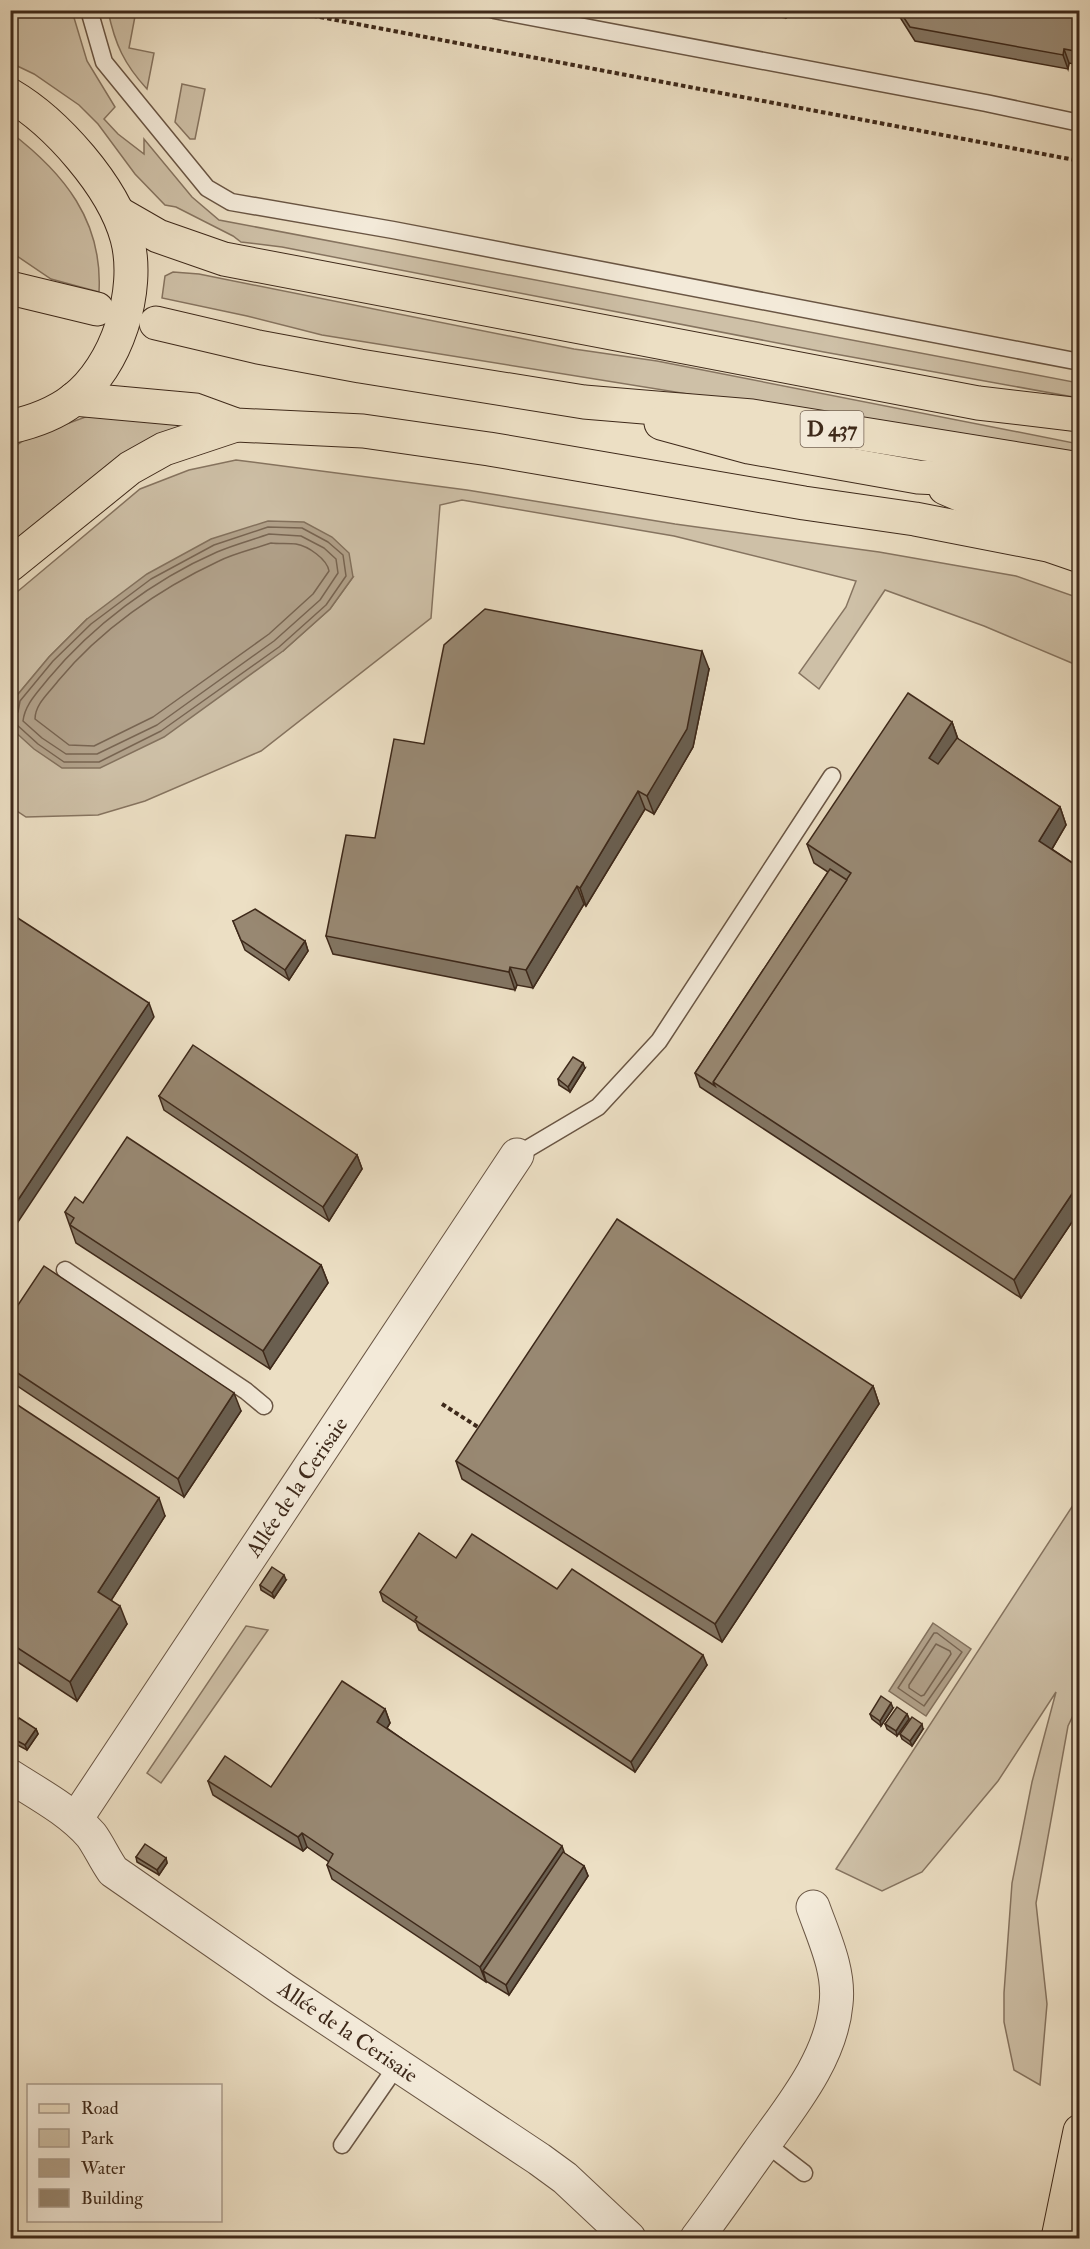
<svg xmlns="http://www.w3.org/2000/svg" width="1090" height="2249" font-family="'IM FELL Double Pica',serif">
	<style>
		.green { fill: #cec0a7; stroke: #867460; stroke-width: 1.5; fill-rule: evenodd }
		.water { fill: #b1a18a; stroke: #83715d; stroke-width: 1.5 }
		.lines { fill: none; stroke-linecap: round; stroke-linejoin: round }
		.shore { stroke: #786552; stroke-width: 1.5 }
		.service-casing { stroke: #6a5644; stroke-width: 19 }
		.minor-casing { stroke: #6a5644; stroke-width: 35 }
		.primary-casing { stroke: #3e291a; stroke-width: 35 }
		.trunk-casing { stroke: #3e291a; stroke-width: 35 }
		.path { stroke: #3e291a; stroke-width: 4; stroke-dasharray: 4.5 3; stroke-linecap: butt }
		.service { stroke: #f3ead9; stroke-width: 16 }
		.minor { stroke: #f3ead9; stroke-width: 33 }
		.primary { stroke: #ecdfc4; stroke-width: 33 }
		.trunk { stroke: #ecdfc4; stroke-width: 33 }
		.wall { fill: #837562; stroke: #3e291a; stroke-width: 1.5 }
		.shaded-wall { fill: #6a5f50; stroke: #3e291a; stroke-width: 1.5 }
		.building { fill: #988872; stroke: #3e291a; stroke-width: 1.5 }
		.labels { text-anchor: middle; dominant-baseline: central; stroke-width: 5; stroke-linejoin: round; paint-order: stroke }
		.shield { fill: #f3ead9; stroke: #746353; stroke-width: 1.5 }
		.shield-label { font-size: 21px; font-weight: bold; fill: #3e291a }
		.street-label { font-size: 22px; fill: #3e291a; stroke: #f3ead9 }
	</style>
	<rect width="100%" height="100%" fill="#ecdfc4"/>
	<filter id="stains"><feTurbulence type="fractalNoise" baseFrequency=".00333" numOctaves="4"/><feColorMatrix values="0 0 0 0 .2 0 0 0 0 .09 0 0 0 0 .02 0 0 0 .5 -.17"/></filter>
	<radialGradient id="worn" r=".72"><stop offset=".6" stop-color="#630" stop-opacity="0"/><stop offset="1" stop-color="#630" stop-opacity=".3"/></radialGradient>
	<g class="green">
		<path d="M11,10L72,11L87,61L115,107L104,119L118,134L144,154V139L192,197L219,220L1079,383V398L824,352L282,247L241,242L233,236L176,207L165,205L135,174L98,124L79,105L34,74L11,63V58L17,50L11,43Z"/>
		<path d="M108,11H136L129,48L154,53L147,89C124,64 115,44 108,11Z"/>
		<path d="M182,84L205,89L195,139H190L175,122Z"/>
		<path d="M10,132C64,173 103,221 99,292L51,279L11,252Z"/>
		<path d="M173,272L199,274L574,349L657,361L1079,444V457L322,335L247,316L162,298L165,276Z"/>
		<path d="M88,416L189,424L11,549V449L26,439Z"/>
		<path d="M236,460L467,490L675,524L879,552L1016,576L1079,598V666L984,626L885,590L819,689L799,673L846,607L856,581L674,536L462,500L440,505L431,618L261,751L145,801L98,815L26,817L11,807V597L140,489L189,470ZM353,577L330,609L283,651L14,699L49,657L87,619Z"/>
		<path d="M1079,1496V1703L1068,1726L1036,1903L1047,2004L1040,2085L1014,2070L1004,2022V1993L1012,1883L1032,1782L1056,1692L998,1781L922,1872L882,1891L836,1869Z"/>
		<path d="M246,1626L268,1630L161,1783L147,1773Z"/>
	</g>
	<g class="water">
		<path d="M268,521L304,522L332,537L349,553L353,577L330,609L283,651L164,737L100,768H62L34,749L12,729L14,699L49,657L87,619L147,574L211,539Z"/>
		<path d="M933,1623L971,1649L926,1716L889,1691Z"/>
	</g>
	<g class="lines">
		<g class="shore">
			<path d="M269,534L301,536L324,548L336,559L338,573L320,600L274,641L157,725L97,754H66L42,738L23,721C25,704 38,692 48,679C92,626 153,580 217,552C233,545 252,540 269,534Z"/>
			<path d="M271,543C279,544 288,543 296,544C308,546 327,559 329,571L313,594L269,634L153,717L94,746L69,745L35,719C35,704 49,693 58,681C100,630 159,589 219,561C235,553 254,549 271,543Z"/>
			<path d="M10,715L18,712L20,701L53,661L91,624L151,579L214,545L268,527L302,528L328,542L343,555L346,576L326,605L279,647L161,731L99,762H64L38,744L16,724L10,723"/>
			<path d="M934,1633H937L962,1652L924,1706L898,1688Z"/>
			<path d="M936,1644L950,1651L951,1654L924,1695L921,1696L909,1688V1685Z"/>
		</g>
		<defs>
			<g id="service">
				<path d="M89,10L104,62L207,188L231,202L393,230L1080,362"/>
				<path d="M494,10L986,103L1080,123"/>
				<path d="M517,1155L598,1107L659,1041L832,776"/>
				<path d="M65,1270L246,1391L264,1406"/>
				<path d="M765,2143L804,2173"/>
				<path d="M342,2145L398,2064"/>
			</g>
			<g id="minor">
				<path d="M10,1776C38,1794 69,1810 91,1835C98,1844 105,1860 113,1871L283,1989L539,2159L565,2178L629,2238"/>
				<path d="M76,1819L517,1155"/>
				<path d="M697,2238C718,2210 738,2181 758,2153C789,2109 831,2060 836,2004C840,1971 824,1938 813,1907"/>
			</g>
			<path id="primary" d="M10,95C56,122 113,186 127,238C141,290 117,367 73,400C55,414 32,422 10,427"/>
			<g id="trunk">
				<path d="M118,213L158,236L224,259L978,403L1080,415"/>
				<path d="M10,288L97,309"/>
				<path d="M156,323L258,347L360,366L584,402L752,416L1080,469"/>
				<path d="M74,399L195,410L236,425L363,431L489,449L804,503L915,519L1048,545L1080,556"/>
				<path d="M661,423L749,447L918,477L982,480L1080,499"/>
				<path d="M945,488L975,501L1068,529L1080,534"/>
				<path d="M10,565L130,468L164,449L236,425"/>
				<path d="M1058,2238L1080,2131"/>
			</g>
		</defs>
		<use href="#service" class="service-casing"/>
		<use href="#minor" class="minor-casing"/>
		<use href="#primary" class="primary-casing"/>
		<use href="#trunk" class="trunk-casing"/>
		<g class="path">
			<path d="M283,10L1080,161"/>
			<path d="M442,1404L481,1429V1428"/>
		</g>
		<use href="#service" class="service"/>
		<use href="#minor" class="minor"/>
		<use href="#primary" class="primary"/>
		<use href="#trunk" class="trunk"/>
	</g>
	<g class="wall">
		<path d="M741,10H797L786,18Z"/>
		<path d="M878,10H1080V65L1069,63L1068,69L915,41L898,14Z"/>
		<path d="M709,669L693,747L654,814L645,809L586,906L584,904L533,988L517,985L515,990L333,954L326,936L424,744Z"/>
		<path d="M952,722L958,739L1060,807L1066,825L1052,849L1080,868V1210L1021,1298L700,1087L695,1073L828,872L814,863L807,844Z"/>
		<path d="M233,921L305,941L308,951L289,980L245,950Z"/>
		<path d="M585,1068L570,1092L559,1085L558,1079Z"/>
		<path d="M159,1096L357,1155L362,1169L329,1221L164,1110Z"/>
		<path d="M83,1203L321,1265L328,1283L270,1369L76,1243L65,1212Z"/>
		<path d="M10,1317L241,1411L184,1497L10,1381Z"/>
		<path d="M873,1386L879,1404L722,1642L462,1479L456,1461Z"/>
		<path d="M10,1400L165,1516L111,1600L127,1624L77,1701L10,1657Z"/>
		<path d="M456,1558L557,1589L707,1665L635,1772L419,1630L416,1623L383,1601L380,1592Z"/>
		<path d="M286,1580L274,1598L261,1590L260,1585Z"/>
		<path d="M893,1708L881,1726L872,1719L870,1714Z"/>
		<path d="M385,1709L390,1723L387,1728L565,1854L584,1866L588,1876L509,1995L486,1981V1982L332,1879L327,1865L329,1862L307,1847L303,1851L213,1795L208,1781L271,1787Z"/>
		<path d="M907,1714L909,1719L897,1736L887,1729L885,1724Z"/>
		<path d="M36,1729L38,1734L27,1750L10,1741V1731Z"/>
		<path d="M923,1729L912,1746L902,1739L900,1734Z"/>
		<path d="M136,1857L166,1858L167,1863L159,1875L137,1862Z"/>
	</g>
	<g class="shaded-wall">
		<path d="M783,10H797L786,18Z"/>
		<path d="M1064,49L1069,63L1068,69L1063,55Z"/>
		<path d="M702,651L709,669L693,747L654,814L647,796Z"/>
		<path d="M952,722L958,740L935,776L929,758Z"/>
		<path d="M638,791L645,809L586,906L580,888Z"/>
		<path d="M1060,807L1066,825L1046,859L1039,841Z"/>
		<path d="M577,886L584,904L533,988L526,970Z"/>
		<path d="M305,941L308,951L289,980L285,970Z"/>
		<path d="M510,967L517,985L515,990L509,972Z"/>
		<path d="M149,1003L154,1017L10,1234V1212Z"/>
		<path d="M583,1063L585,1068L570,1092L568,1087Z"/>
		<path d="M357,1155L362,1169L329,1221L323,1207Z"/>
		<path d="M1080,1182V1210L1021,1298L1014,1280Z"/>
		<path d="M321,1265L328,1283L270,1369L263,1351Z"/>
		<path d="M873,1386L879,1404L722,1642L715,1624Z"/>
		<path d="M234,1393L241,1411L184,1497L178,1479Z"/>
		<path d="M159,1498L165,1516L105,1610L98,1592Z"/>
		<path d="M284,1575L286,1580L274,1598L272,1593Z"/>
		<path d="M120,1606L127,1624L77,1701L70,1682Z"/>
		<path d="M703,1655L707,1665L635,1772L631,1762Z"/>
		<path d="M891,1703L893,1708L881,1726L880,1721Z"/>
		<path d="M385,1709L390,1723L382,1736L377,1722Z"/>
		<path d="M907,1714L909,1719L897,1736L896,1731Z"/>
		<path d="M922,1724L923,1729L912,1746L910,1741Z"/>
		<path d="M36,1729L38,1734L27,1750L25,1745Z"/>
		<path d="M302,1833L307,1847L303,1851L298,1837Z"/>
		<path d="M562,1846L567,1860L483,1971L486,1981V1982L480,1967Z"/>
		<path d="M166,1858L167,1863L159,1875L157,1870Z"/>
		<path d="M584,1866L588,1876L509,1995L506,1985Z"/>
	</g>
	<g class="building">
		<path d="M899,10H1080V52L1064,49L1063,55L910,27Z"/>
		<path d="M485,609L702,651L687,729L647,796L638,791L580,888L577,886L526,970L510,967L509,972L326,936L346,835L375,838L394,739L424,744L444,645Z"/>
		<path d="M908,693L952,722L929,758L938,764L957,738L1060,807L1039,841L1080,868V1182L1014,1280L713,1082L851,873L807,844Z"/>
		<path d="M830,869L847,880L713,1082L715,1086L695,1073Z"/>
		<path d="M255,909L305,941L285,970L241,940L233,921Z"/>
		<path d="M10,913L149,1003L10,1212Z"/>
		<path d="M193,1045L357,1155L323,1207L159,1096Z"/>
		<path d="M573,1057L583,1063L568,1087L558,1079Z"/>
		<path d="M127,1137L321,1265L263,1351L70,1225L74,1218L65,1212L75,1197L83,1203Z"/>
		<path d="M617,1219L873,1386L715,1624L456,1461Z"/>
		<path d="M44,1266L234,1393L178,1479L10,1368V1317Z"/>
		<path d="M10,1400L159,1498L98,1592L120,1606L70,1682L10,1643Z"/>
		<path d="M419,1533L456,1558L472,1534L557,1589L572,1569L703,1655L631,1762L415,1620L417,1617L380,1592Z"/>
		<path d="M272,1567L284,1575L272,1593L260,1585Z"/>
		<path d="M342,1681L385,1709L377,1722L562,1846L480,1967L327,1865L333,1854L302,1833L298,1837L208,1781L225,1756L271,1787Z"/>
		<path d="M881,1696L891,1703L880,1721L870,1714Z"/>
		<path d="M897,1707L907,1714L896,1731L885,1724Z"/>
		<path d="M912,1717L922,1724L910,1741L900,1734Z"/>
		<path d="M19,1718L36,1729L25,1745L10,1737V1731Z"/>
		<path d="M145,1844L166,1858L157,1870L136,1857Z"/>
		<path d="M563,1852L584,1866L506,1985L483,1971Z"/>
	</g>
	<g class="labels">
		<rect class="shield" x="800.5" y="411" width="63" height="36" rx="4.5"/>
		<g class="shield-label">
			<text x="832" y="429">D 437</text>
		</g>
		<g class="street-label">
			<text transform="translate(297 1487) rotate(-56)">Allée de la Cerisaie</text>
			<text transform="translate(348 2032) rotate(34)">Allée de la Cerisaie</text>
		</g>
	</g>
	<rect width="1090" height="2249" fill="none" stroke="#ecdfc4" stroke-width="36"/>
	<rect x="12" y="12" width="1066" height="2225" fill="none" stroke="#3e291a" stroke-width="3"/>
	<rect x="18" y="18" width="1054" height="2213" fill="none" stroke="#3e291a" stroke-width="1.5"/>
	<rect x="27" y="2084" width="195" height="138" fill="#f3ead9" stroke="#ab9d8d" stroke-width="1.5"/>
	<rect x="39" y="2104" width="30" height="9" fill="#ecdfc4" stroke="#ab9d8d" stroke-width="1.5"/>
	<text x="81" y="2114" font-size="18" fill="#3e291a">Road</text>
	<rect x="39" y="2129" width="30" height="18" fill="#cec0a7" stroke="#ab9d8d" stroke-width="1.5"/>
	<text x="81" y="2144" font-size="18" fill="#3e291a">Park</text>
	<rect x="39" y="2159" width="30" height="18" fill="#b1a18a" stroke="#ab9d8d" stroke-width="1.5"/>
	<text x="81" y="2174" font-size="18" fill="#3e291a">Water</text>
	<rect x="39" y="2189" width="30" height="18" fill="#988872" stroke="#ab9d8d" stroke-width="1.5"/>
	<text x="81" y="2204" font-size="18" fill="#3e291a">Building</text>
	<rect width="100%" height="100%" filter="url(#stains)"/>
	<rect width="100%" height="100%" fill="url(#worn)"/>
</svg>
